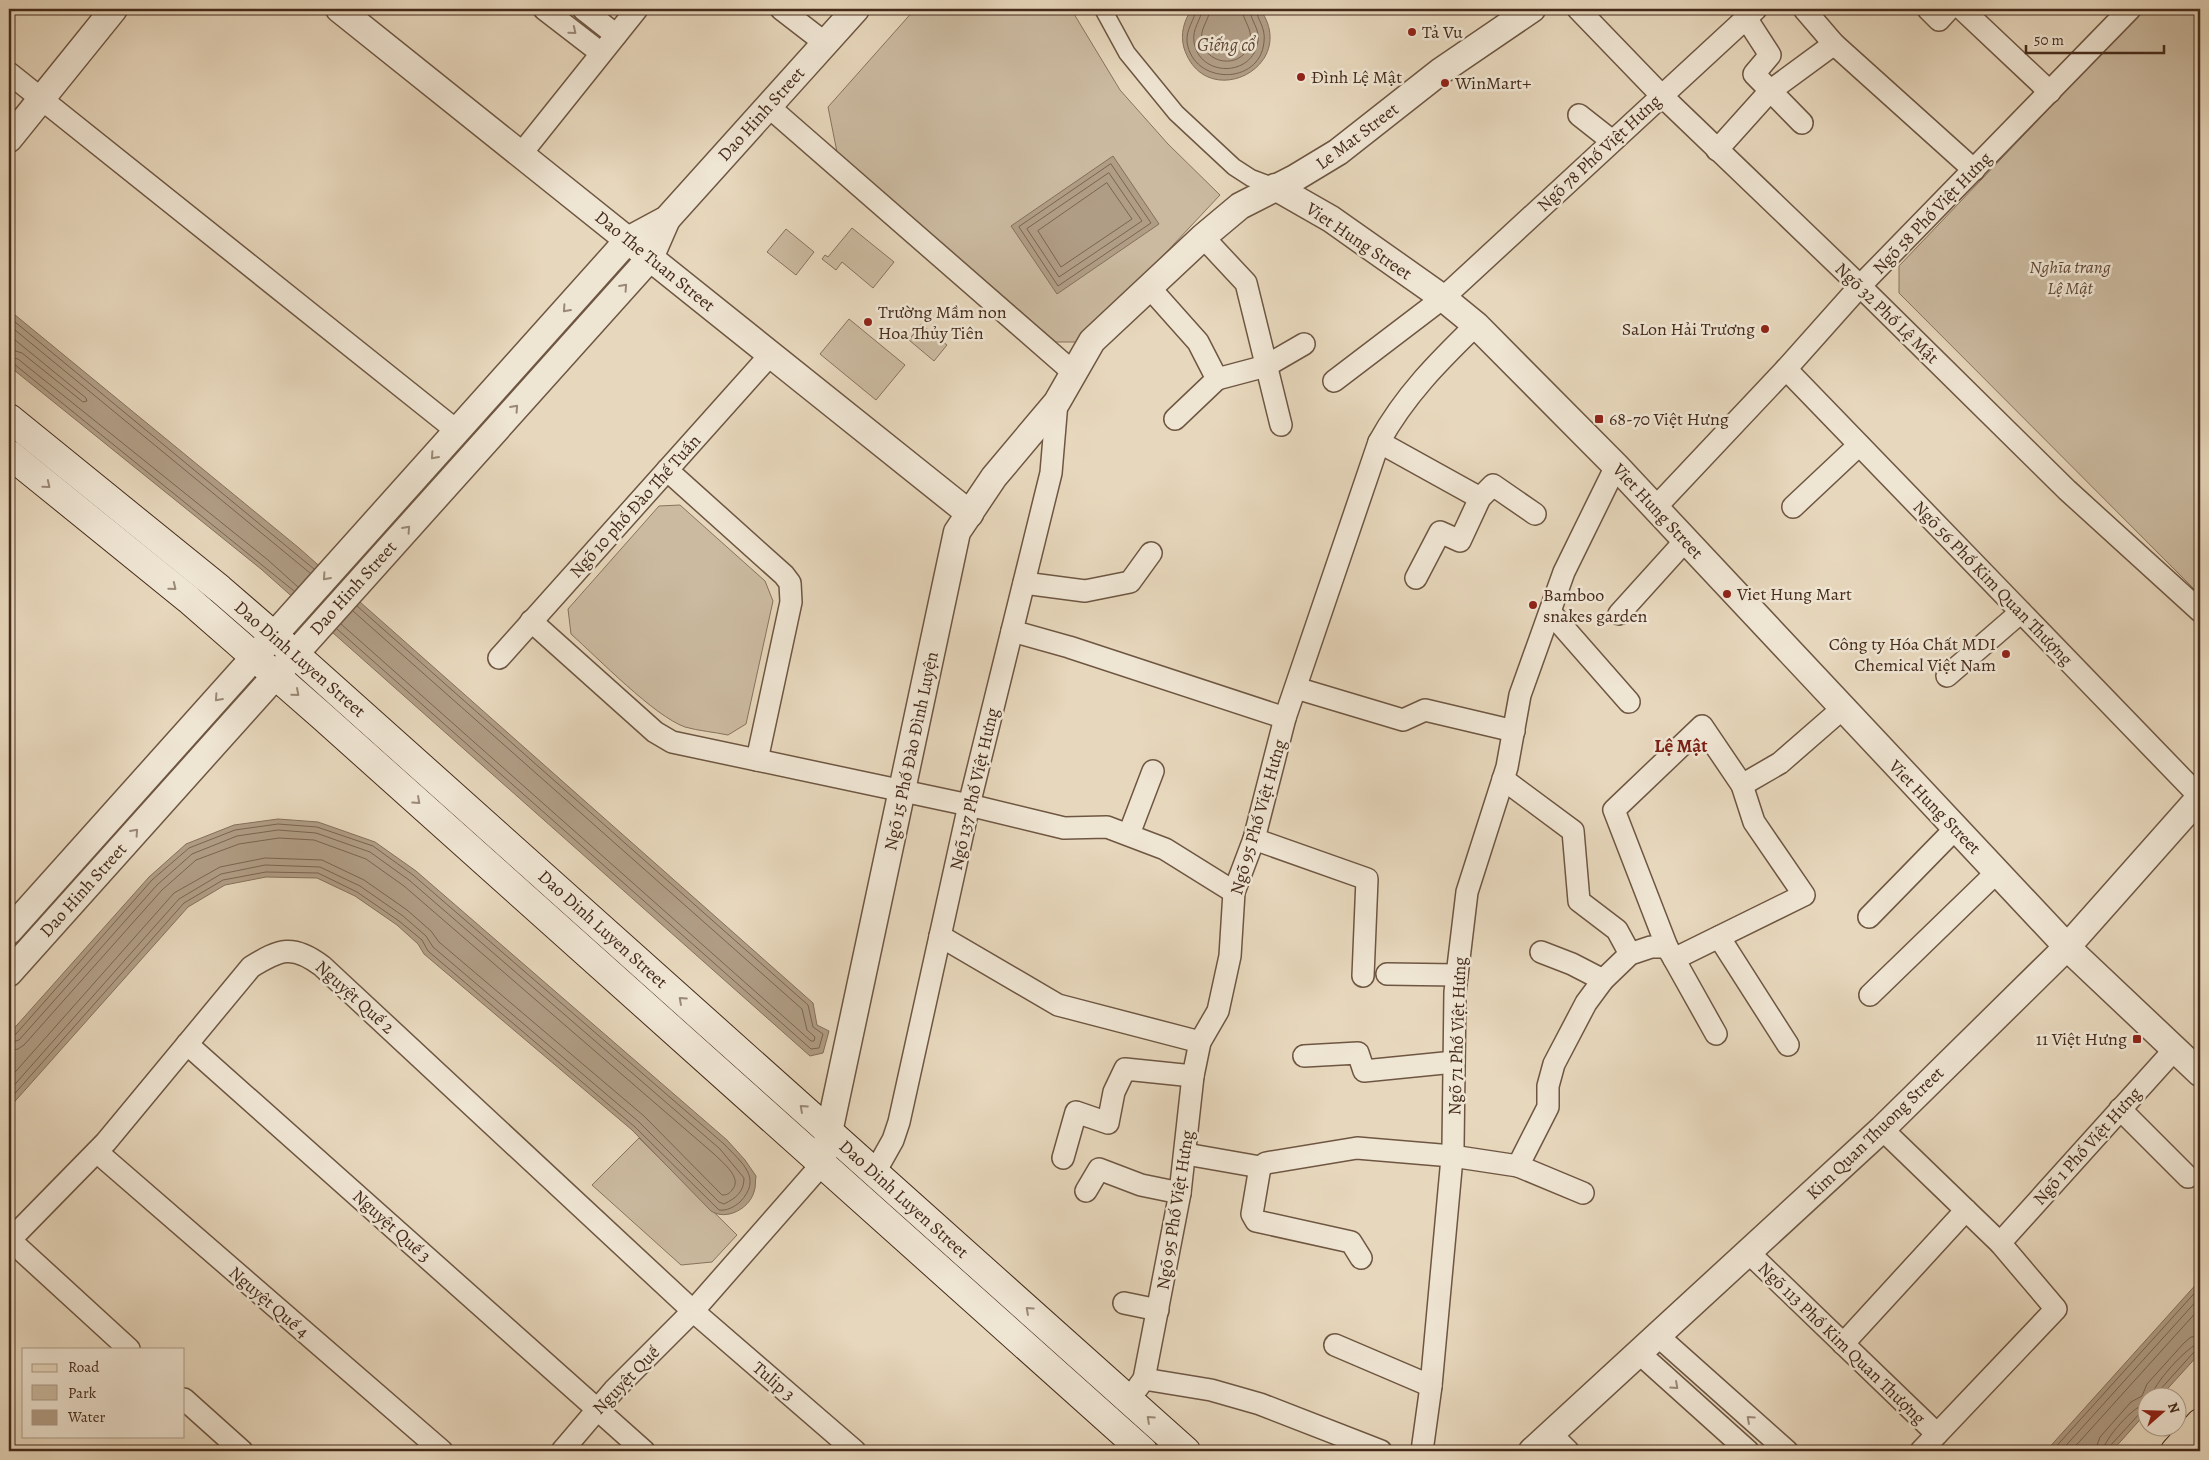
<svg xmlns="http://www.w3.org/2000/svg" width="2209" height="1460" font-family="Alegreya,serif">
	<style>
		.green { fill: #cbbaa0; stroke: #88725d }
		.water { fill: #b09d85; stroke: #856f5a }
		.lines { fill: none; stroke-linecap: round; stroke-linejoin: round }
		.shore { stroke: #7a6450; stroke-width: 1 }
		.pedestrian-casing { stroke: #6e5642; stroke-width: 19 }
		.minor-casing { stroke: #6e5642; stroke-width: 24 }
		.tertiary-casing { stroke: #6e5642; stroke-width: 29 }
		.secondary-casing { stroke: #452b1a; stroke-width: 30 }
		.primary-casing { stroke: #452b1a; stroke-width: 30 }
		.pedestrian { stroke: #efe5d3; stroke-width: 16 }
		.minor { stroke: #efe5d3; stroke-width: 21 }
		.tertiary { stroke: #efe5d3; stroke-width: 26 }
		.secondary { stroke: #efe5d3; stroke-width: 28 }
		.primary { stroke: #e7d7bc; stroke-width: 28 }
		.oneway { stroke: #9a8876 }
		.poi-dot { fill: #8f2418; stroke: #efe5d3; stroke-width: 2 }
		.labels { text-anchor: middle; dominant-baseline: central; stroke-width: 5; stroke-linejoin: round; paint-order: stroke }
		.poi-label { font-size: 18px; fill: #452b1a; stroke: #efe5d3; text-anchor: start }
		.street-label { font-size: 18px; fill: #452b1a; stroke: #efe5d3 }
		.park-label { font-size: 18px; font-style: italic; fill: #604835; stroke: #efe5d3 }
		.water-label { font-size: 19px; font-style: italic; fill: #604835; stroke: #efe5d3 }
		.neighbourhood-label { font-size: 19px; font-weight: bold; fill: #7a1f14; stroke: #efe5d3 }
	</style>
	<rect width="100%" height="100%" fill="#e7d7bc"/>
	<filter id="stains"><feTurbulence type="fractalNoise" baseFrequency=".004" numOctaves="4"/><feColorMatrix values="0 0 0 0 .2 0 0 0 0 .09 0 0 0 0 .02 0 0 0 .5 -.17"/></filter>
	<radialGradient id="worn" r=".72"><stop offset=".6" stop-color="#630" stop-opacity="0"/><stop offset="1" stop-color="#630" stop-opacity=".3"/></radialGradient>
	<g class="green">
		<path d="M915,9H1071L1120,90L1168,144L1220,195L1082,342H1056L837,152L828,107Z"/>
		<path d="M2144,9H2200V595L1899,293V266Z"/>
		<path d="M852,228L894,262L873,288L842,262L836,270L822,259L825,255L828,257Z"/>
		<path d="M786,229L814,252L796,275L767,252Z"/>
		<path d="M849,319L905,365L876,400L820,354Z"/>
		<path d="M921,324L947,345L934,361L909,340Z"/>
		<path d="M680,505L765,581L773,601L746,724L728,735C714,732 699,731 685,727C654,716 598,658 571,634L568,609L659,506Z"/>
		<path d="M639,1138L737,1235L712,1262L681,1265L592,1185Z"/>
	</g>
	<g class="water">
		<path d="M1192,9H1260C1301,67 1205,114 1184,48C1180,34 1184,20 1192,9Z"/>
		<path d="M1113,156L1159,224L1057,294L1011,226Z"/>
		<path d="M9,310L299,548L813,1003L817,1025L829,1031L823,1053L810,1056L261,569L9,366Z"/>
		<path d="M278,819L318,822L375,842L416,871L727,1140L745,1160L756,1176C755,1181 756,1187 754,1192C749,1209 726,1221 711,1211L632,1130L424,954L418,944L397,925L355,896L317,878L266,877L225,885L188,907L9,1108V1034L149,877L186,844L234,825Z"/>
		<path d="M2200,1280V1353L2160,1397L2146,1398V1413L2112,1451H2046Z"/>
	</g>
	<g class="lines">
		<g class="shore">
			<path d="M1196,9C1195,20 1186,28 1187,42C1193,85 1260,86 1264,42C1266,27 1257,20 1256,9"/>
			<path d="M1202,9C1201,21 1192,28 1194,42C1199,77 1253,78 1258,41C1260,28 1250,21 1250,9"/>
			<path d="M1210,9C1209,21 1199,29 1202,42C1208,67 1245,68 1250,42C1253,29 1243,21 1242,9"/>
			<path d="M1111,164L1151,223L1058,286L1019,227Z"/>
			<path d="M1109,173L1142,221L1059,277L1027,229Z"/>
			<path d="M1107,183L1132,219L1061,267L1038,231Z"/>
			<path d="M9,317L314,569"/>
			<path d="M9,325L310,573"/>
			<path d="M9,335L86,398L87,401L83,402L22,353L9,349"/>
			<path d="M9,357L18,359L268,560L298,587"/>
			<path d="M9,363L14,364L294,591"/>
			<path d="M341,624L811,1041H814L815,1037L807,1030L802,1009L353,611"/>
			<path d="M337,629L811,1049L819,1048L823,1034L813,1027L808,1005L357,606"/>
			<path d="M9,1037L15,1035L152,880L189,848L235,830L278,824L317,827L373,846L413,875L724,1144C742,1163 763,1178 740,1202C734,1207 727,1211 719,1210L635,1127L428,951L422,940L399,921L357,892L318,873L266,872L223,880L184,903L9,1100"/>
			<path d="M9,1043L19,1040L157,885L192,854L237,836L278,830L316,833L370,852L409,880L720,1149L744,1178C744,1192 736,1198 724,1204L719,1202L639,1122L433,947L426,936L403,916L360,886L320,867L265,865L221,874L179,899L9,1091"/>
			<path d="M9,1051L18,1049L24,1045L162,890L196,860L239,844L279,838L314,840L366,859L404,886L714,1154C723,1163 743,1178 732,1190C729,1194 727,1195 722,1195L644,1116L439,942L431,931L407,910L364,880L322,860L265,858L220,867L174,893L9,1079"/>
			<path d="M2151,1398C2151,1386 2189,1344 2200,1343"/>
			<path d="M2157,1398L2158,1392L2194,1352L2200,1350"/>
			<path d="M2052,1451L2200,1287"/>
			<path d="M2061,1451L2200,1297"/>
			<path d="M2071,1451L2200,1308"/>
			<path d="M2095,1451L2100,1437L2131,1402L2142,1396L2147,1384L2184,1343L2191,1337L2200,1336"/>
			<path d="M2103,1451C2103,1440 2135,1404 2146,1404"/>
			<path d="M2109,1451L2110,1446L2141,1412L2146,1410"/>
		</g>
		<defs>
			<path id="pedestrian" d="M1103,9L1127,53L1176,113L1234,167L1251,178L1275,187"/>
			<g id="minor">
				<path d="M544,9L601,53"/>
				<path d="M583,9L616,35"/>
				<path d="M781,9L825,43"/>
				<path d="M1578,9L1661,95L1860,286L2067,490L2200,611"/>
				<path d="M1804,9L1834,44L1974,170"/>
				<path d="M1928,9L1939,20L1949,9"/>
				<path d="M1962,9L2050,92"/>
				<path d="M1746,18L1770,55L1754,74L1802,123"/>
				<path d="M9,73L457,431"/>
				<path d="M768,106L1074,373"/>
				<path d="M1579,115L1612,141"/>
				<path d="M1717,150L1770,91L1834,44"/>
				<path d="M521,154L637,9"/>
				<path d="M1203,237L1246,283L1281,425"/>
				<path d="M1149,287L1198,342L1217,379L1175,419"/>
				<path d="M1786,369L2200,797"/>
				<path d="M1217,379L1266,366L1304,344"/>
				<path d="M1334,381L1443,298L1756,9"/>
				<path d="M1379,442L1480,498"/>
				<path d="M667,470L784,575L790,583L791,602L757,760"/>
				<path d="M1793,507L1859,445"/>
				<path d="M1655,508L1786,369L1860,286L2130,9"/>
				<path d="M1416,578L1440,532L1460,541L1480,498L1493,485L1535,514"/>
				<path d="M1024,583L1085,591L1130,582L1151,553"/>
				<path d="M1550,612L1629,702"/>
				<path d="M1619,614L1685,541"/>
				<path d="M531,621L655,732L672,742L969,805L1064,828L1107,827L1165,849L1234,892"/>
				<path d="M1012,631L1069,647L1285,718"/>
				<path d="M499,658L771,354"/>
				<path d="M1947,676L2021,612"/>
				<path d="M1296,688L1403,720L1425,710L1514,731"/>
				<path d="M1702,726L1742,785L1754,822L1804,895L1674,959L1667,947L1614,810Z"/>
				<path d="M1503,779L1573,831L1579,901L1617,930L1630,954"/>
				<path d="M1742,785L1780,763L1842,709"/>
				<path d="M1129,834L1153,771"/>
				<path d="M1254,839L1367,879L1363,976"/>
				<path d="M1869,917L1955,829"/>
				<path d="M940,936L1058,1005L1200,1042"/>
				<path d="M1719,937L1788,1045"/>
				<path d="M1541,952L1572,964L1603,980"/>
				<path d="M1674,959L1716,1034"/>
				<path d="M1387,974L1457,975"/>
				<path d="M1870,995L1997,872"/>
				<path d="M187,1044L644,1451"/>
				<path d="M1304,1056L1358,1053L1364,1071L1454,1062"/>
				<path d="M2120,1109L2188,1177"/>
				<path d="M1882,1129L2000,1243L2056,1309L1921,1451"/>
				<path d="M97,1152L442,1451"/>
				<path d="M1186,1154L1260,1167L1266,1163L1357,1148L1452,1156L1518,1166"/>
				<path d="M1063,1158L1076,1112L1108,1123L1114,1092L1125,1069L1193,1076"/>
				<path d="M1260,1167L1252,1214L1256,1221L1351,1242L1361,1258"/>
				<path d="M875,1172L893,1140L899,1122L969,805L1051,473L1057,402"/>
				<path d="M1086,1191L1099,1169L1141,1185L1180,1193"/>
				<path d="M1583,1193L1518,1166L1548,1107V1086L1554,1064L1586,1003L1603,980L1630,954L1651,947H1667"/>
				<path d="M10,1240L129,1349"/>
				<path d="M9,1241L106,1142L251,967C280,949 293,944 322,966L693,1311L855,1451"/>
				<path d="M2000,1243L2175,1049"/>
				<path d="M1748,1252L1937,1434"/>
				<path d="M1124,1303L1158,1310"/>
				<path d="M1658,1336L1787,1451"/>
				<path d="M1843,1344L1966,1210"/>
				<path d="M1335,1345L1431,1386"/>
				<path d="M1639,1353L1748,1451"/>
				<path d="M1144,1379L1180,1193L1193,1076L1200,1042L1218,1011L1230,956L1234,892L1254,839L1285,718L1379,442C1405,395 1438,362 1476,325"/>
				<path d="M1136,1390L1144,1379L1211,1390L1260,1404L1381,1451"/>
				<path d="M184,1399L242,1451"/>
				<path d="M1551,1434L1568,1451"/>
				<path d="M562,1451L614,1390L693,1311L822,1164"/>
				<path d="M1422,1451L1431,1386L1453,1147L1455,992L1467,892L1507,767L1520,695L1564,572L1616,466"/>
			</g>
			<g id="tertiary">
				<path d="M339,9L970,514"/>
				<path d="M9,139L114,9"/>
				<path d="M1275,187L1331,219L1443,298L1476,325L1616,466L2073,953L2200,1073"/>
				<path d="M9,931L628,240L667,219L856,9"/>
				<path d="M9,973L650,258L667,219"/>
				<path d="M825,1151L957,532L994,477L1057,402L1092,341L1203,237L1240,206L1295,178L1338,152L1441,71L1532,9"/>
				<path d="M1532,1451L1882,1129L2067,947L2200,797"/>
			</g>
			<g id="secondary">
				<path d="M9,418L220,589L295,654L1186,1451"/>
				<path d="M9,454L188,599L323,717L1143,1451"/>
			</g>
			<path id="primary" d="M2175,1451L2200,1423"/>
		</defs>
		<use href="#pedestrian" class="pedestrian-casing"/>
		<use href="#minor" class="minor-casing"/>
		<use href="#tertiary" class="tertiary-casing"/>
		<use href="#secondary" class="secondary-casing"/>
		<use href="#primary" class="primary-casing"/>
		<use href="#pedestrian" class="pedestrian"/>
		<use href="#minor" class="minor"/>
		<use href="#tertiary" class="tertiary"/>
		<use href="#secondary" class="secondary"/>
		<use href="#primary" class="primary"/>
	</g>
	<defs><path id="oneway-chevron" d="M-2-3.5L2.5 0L-2 3.5" fill="none" stroke-width="1.6" stroke-linecap="round" stroke-linejoin="round" transform="scale(1.25)"/></defs>
	<g class="oneway">
		<use href="#oneway-chevron" transform="translate(573 31) rotate(39)"/>
		<use href="#oneway-chevron" transform="translate(624 287) rotate(-48)"/>
		<use href="#oneway-chevron" transform="translate(566 309) rotate(132)"/>
		<use href="#oneway-chevron" transform="translate(515 408) rotate(-48)"/>
		<use href="#oneway-chevron" transform="translate(434 456) rotate(132)"/>
		<use href="#oneway-chevron" transform="translate(47 485) rotate(39)"/>
		<use href="#oneway-chevron" transform="translate(407 529) rotate(-48)"/>
		<use href="#oneway-chevron" transform="translate(326 577) rotate(132)"/>
		<use href="#oneway-chevron" transform="translate(173 587) rotate(39)"/>
		<use href="#oneway-chevron" transform="translate(296 693) rotate(41)"/>
		<use href="#oneway-chevron" transform="translate(218 698) rotate(132)"/>
		<use href="#oneway-chevron" transform="translate(417 801) rotate(42)"/>
		<use href="#oneway-chevron" transform="translate(135 832) rotate(-48)"/>
		<use href="#oneway-chevron" transform="translate(682 1000) rotate(-138)"/>
		<use href="#oneway-chevron" transform="translate(803 1108) rotate(-138)"/>
		<use href="#oneway-chevron" transform="translate(1029 1310) rotate(-138)"/>
		<use href="#oneway-chevron" transform="translate(1675 1386) rotate(42)"/>
		<use href="#oneway-chevron" transform="translate(1150 1419) rotate(-138)"/>
		<use href="#oneway-chevron" transform="translate(1750 1419) rotate(-138)"/>
	</g>
	<g class="poi-dot">
		<circle cx="1412" cy="32" r="5"/>
		<circle cx="1301" cy="77" r="5"/>
		<circle cx="1445" cy="83" r="5"/>
		<circle cx="868" cy="322" r="5"/>
		<circle cx="1765" cy="329" r="5"/>
		<rect x="1594" y="414" width="10" height="10" rx="2.5"/>
		<circle cx="1727" cy="594" r="5"/>
		<circle cx="1533" cy="605" r="5"/>
		<circle cx="2006" cy="654" r="5"/>
		<rect x="2132" y="1034" width="10" height="10" rx="2.5"/>
	</g>
	<g class="labels">
		<g class="poi-label">
			<text x="1422" y="32">Tả Vu</text>
			<text x="1311" y="77">Đình Lệ Mật</text>
			<text x="1455" y="83">WinMart+</text>
			<text x="878" y="312">Trường Mầm non<tspan x="878" dy="21">Hoa Thủy Tiên</tspan></text>
			<text x="1755" y="329" text-anchor="end">SaLon Hải Trương</text>
			<text x="1609" y="419">68-70 Việt Hưng</text>
			<text x="1737" y="594">Viet Hung Mart</text>
			<text x="1543" y="595">Bamboo<tspan x="1543" dy="21">snakes garden</tspan></text>
			<text x="1996" y="644" text-anchor="end">Công ty Hóa Chất MDI<tspan x="1996" dy="21">Chemical Việt Nam</tspan></text>
			<text x="2127" y="1039" text-anchor="end">11 Việt Hưng</text>
		</g>
		<g class="street-label">
			<text transform="translate(761 114) rotate(-48)">Dao Hinh Street</text>
			<text transform="translate(1357 136) rotate(-37)">Le Mat Street</text>
			<text transform="translate(1599 153) rotate(-43)">Ngõ 78 Phố Việt Hưng</text>
			<text transform="translate(1932 213) rotate(-46)">Ngõ 58 Phố Việt Hưng</text>
			<text transform="translate(1359 241) rotate(34)">Viet Hung Street</text>
			<text transform="translate(655 261) rotate(39)">Dao The Tuan Street</text>
			<text transform="translate(1887 313) rotate(44)">Ngõ 32 Phố Lệ Mật</text>
			<text transform="translate(635 506) rotate(-48)">Ngõ 10 phố Đào Thế Tuấn</text>
			<text transform="translate(1658 511) rotate(47)">Viet Hung Street</text>
			<text transform="translate(1993 583) rotate(46)">Ngõ 56 Phố Kim Quan Thượng</text>
			<text transform="translate(353 588) rotate(-48)">Dao Hinh Street</text>
			<text transform="translate(300 659) rotate(41)">Dao Dinh Luyen Street</text>
			<text transform="translate(911 751) rotate(-78)">Ngõ 15 Phố Đào Đình Luyện</text>
			<text transform="translate(974 789) rotate(-77)">Ngõ 137 Phố Việt Hưng</text>
			<text transform="translate(1935 807) rotate(46)">Viet Hung Street</text>
			<text transform="translate(1258 817) rotate(-74)">Ngõ 95 Phố Việt Hưng</text>
			<text transform="translate(83 890) rotate(-48)">Dao Hinh Street</text>
			<text transform="translate(603 929) rotate(42)">Dao Dinh Luyen Street</text>
			<text transform="translate(355 997) rotate(42)">Nguyệt Quế 2</text>
			<text transform="translate(1457 1036) rotate(-88)">Ngõ 71 Phố Việt Hưng</text>
			<text transform="translate(1875 1133) rotate(-44)">Kim Quan Thuong Street</text>
			<text transform="translate(2087 1146) rotate(-48)">Ngõ 1 Phố Việt Hưng</text>
			<text transform="translate(904 1199) rotate(42)">Dao Dinh Luyen Street</text>
			<text transform="translate(1175 1210) rotate(-81)">Ngõ 95 Phố Việt Hưng</text>
			<text transform="translate(392 1226) rotate(42)">Nguyệt Quế 3</text>
			<text transform="translate(269 1302) rotate(41)">Nguyệt Quế 4</text>
			<text transform="translate(1842 1343) rotate(44)">Ngõ 113 Phố Kim Quan Thượng</text>
			<text transform="translate(626 1380) rotate(-46)">Nguyệt Quế</text>
			<text transform="translate(774 1381) rotate(41)">Tulip 3</text>
		</g>
		<g class="park-label">
			<text x="2070" y="267">Nghĩa trang<tspan x="2070" dy="21">Lệ Mật</tspan></text>
		</g>
		<g class="water-label">
			<text x="1226" y="45">Giếng cổ</text>
		</g>
		<g class="neighbourhood-label">
			<text x="1681" y="746">Lệ Mật</text>
		</g>
	</g>
	<rect width="2209" height="1460" fill="none" stroke="#e7d7bc" stroke-width="30"/>
	<rect x="10" y="10" width="2189" height="1440" fill="none" stroke="#452b1a" stroke-width="2.5"/>
	<rect x="15" y="15" width="2179" height="1430" fill="none" stroke="#452b1a"/>
	<rect x="22" y="1348" width="162" height="90" fill="#efe5d3" stroke="#ab9b89"/>
	<rect x="32" y="1364" width="25" height="8" fill="#e7d7bc" stroke="#ab9b89"/>
	<text x="68" y="1372" font-size="15" fill="#452b1a">Road</text>
	<rect x="32" y="1385" width="25" height="15" fill="#cbbaa0" stroke="#ab9b89"/>
	<text x="68" y="1398" font-size="15" fill="#452b1a">Park</text>
	<rect x="32" y="1410" width="25" height="15" fill="#b09d85" stroke="#ab9b89"/>
	<text x="68" y="1422" font-size="15" fill="#452b1a">Water</text>
	<g transform="translate(2162 1412) rotate(70)"><circle r="24" fill="#efe5d3" stroke="#ab9b89"/>
	<path d="M0-4L9 19L0 12L-9 19Z" fill="#8f2418"/>
	<text y="-8" font-size="14" font-weight="bold" text-anchor="middle" fill="#452b1a">N</text>
	</g>
	<path d="M2026 45v8h138v-8" fill="none" stroke="#452b1a" stroke-width="2.5"/>
	<text x="2034" y="45" font-size="15" fill="#452b1a" stroke="#efe5d3" stroke-width="4" paint-order="stroke">50 m</text>
	<rect width="100%" height="100%" filter="url(#stains)"/>
	<rect width="100%" height="100%" fill="url(#worn)"/>
</svg>
